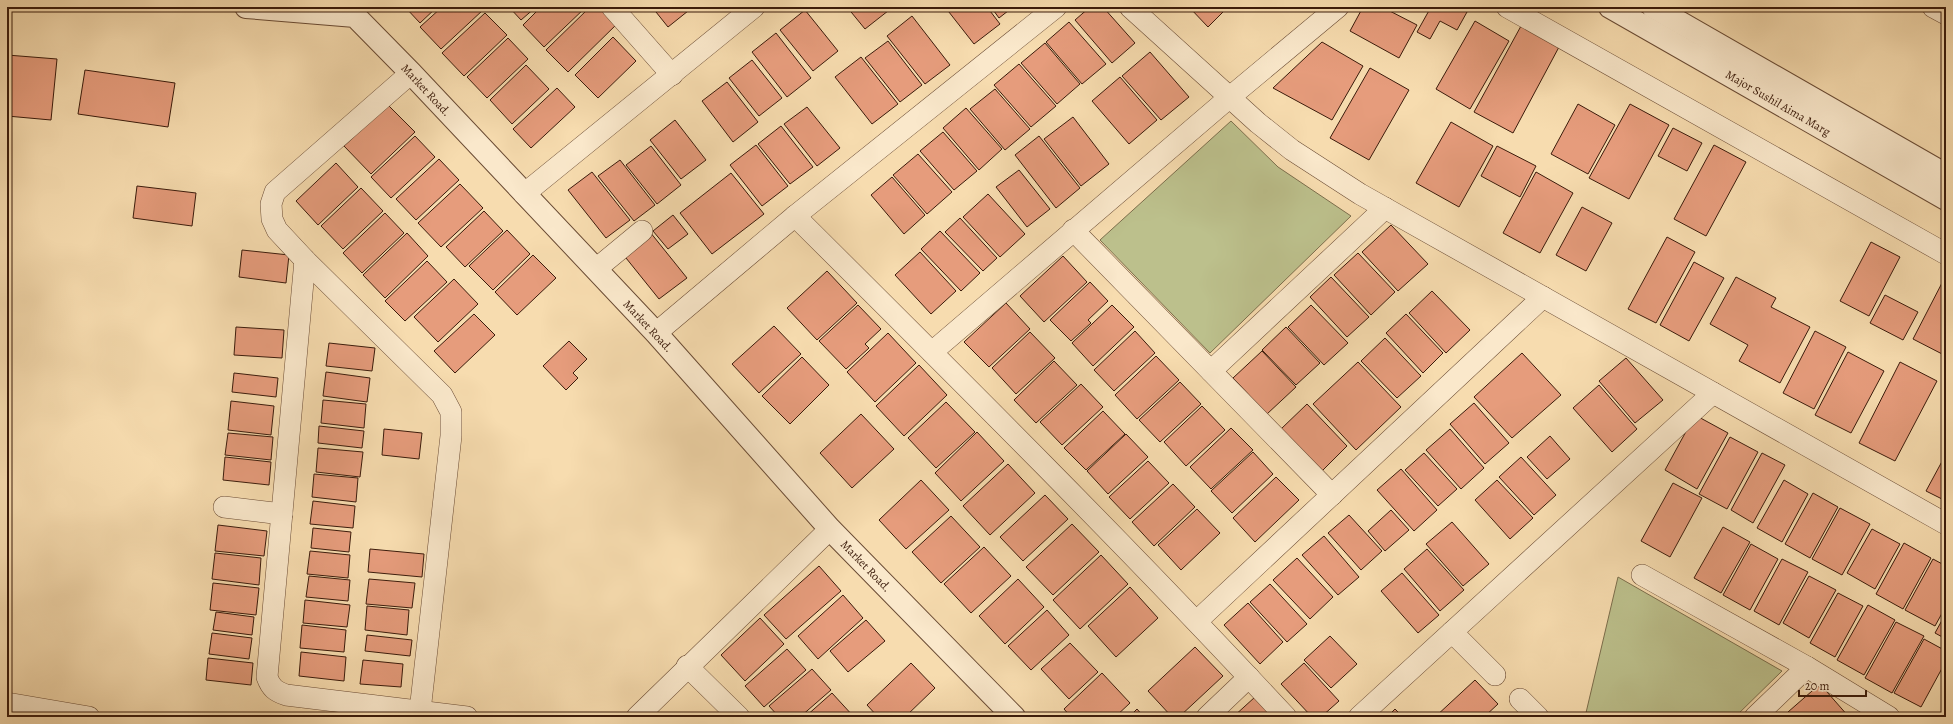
<svg xmlns="http://www.w3.org/2000/svg" width="1953" height="724" font-family="Alegreya,serif">
	<style>
		.park { fill: #bcc08c; stroke: #7c6e4c }
		.building { fill: #e69c7c; stroke: #3b1b0b }
		.lines { fill: none; stroke-linecap: round; stroke-linejoin: round }
		.minor-casing { stroke: #6a4b34; stroke-width: 22 }
		.tertiary-casing { stroke: #6a4b34; stroke-width: 24 }
		.minor { stroke: #fae8cb; stroke-width: 21 }
		.tertiary { stroke: #fae8cb; stroke-width: 22 }
		.labels { text-anchor: middle; dominant-baseline: central; stroke-width: 4; stroke-linejoin: round; paint-order: stroke }
		.street-label { font-size: 12px; fill: #3b1b0b; stroke: #fae8cb }
	</style>
	<rect width="100%" height="100%" fill="#f7dcaf"/>
	<filter id="stains"><feTurbulence type="fractalNoise" baseFrequency=".005" numOctaves="4"/><feColorMatrix values="0 0 0 0 .2 0 0 0 0 .09 0 0 0 0 .02 0 0 0 .5 -.17"/></filter>
	<radialGradient id="worn" r=".72"><stop offset=".6" stop-color="#630" stop-opacity="0"/><stop offset="1" stop-color="#630" stop-opacity=".3"/></radialGradient>
	<g class="park">
		<path d="M1231,121L1278,167L1351,216L1210,353L1100,240Z"/>
		<path d="M1618,577L1782,671L1735,717H1585Z"/>
	</g>
	<g class="building">
		<path d="M405,7H437L420,23Z"/>
		<path d="M442,7H480L483,10L441,49L420,27Z"/>
		<path d="M509,7H536L521,20Z"/>
		<path d="M541,7H586L544,47L523,25Z"/>
		<path d="M590,7H606L620,21L568,72L546,50Z"/>
		<path d="M652,7H693L668,27Z"/>
		<path d="M847,7H893L865,29Z"/>
		<path d="M945,7H987L1000,24L974,44Z"/>
		<path d="M991,7H1013L999,18Z"/>
		<path d="M1090,7H1103L1135,43L1112,63L1075,20Z"/>
		<path d="M1189,7H1228L1208,27Z"/>
		<path d="M1363,7H1382L1417,25L1399,58L1350,31Z"/>
		<path d="M1431,7H1457L1467,12L1457,30L1440,21L1430,39L1417,32Z"/>
		<path d="M805,10L838,51L813,71L780,30Z"/>
		<path d="M485,13L507,35L464,76L442,53Z"/>
		<path d="M912,16L950,65L925,84L887,36Z"/>
		<path d="M1475,21L1509,41L1470,109L1436,89Z"/>
		<path d="M1069,22L1106,64L1082,84L1046,42Z"/>
		<path d="M1521,26L1559,47L1513,133L1474,112Z"/>
		<path d="M776,33L811,78L787,97L752,52Z"/>
		<path d="M613,37L636,61L598,98L575,75Z"/>
		<path d="M508,38L528,59L487,98L467,77Z"/>
		<path d="M888,41L922,85L900,102L865,58Z"/>
		<path d="M1322,42L1363,66L1332,120L1273,88Z"/>
		<path d="M1045,43L1080,84L1057,104L1021,63Z"/>
		<path d="M1150,52L1189,97L1161,120L1122,76Z"/>
		<path d="M7,55L57,59L51,120L7,116Z"/>
		<path d="M861,57L898,104L872,124L835,77Z"/>
		<path d="M752,60L782,98L759,116L729,78Z"/>
		<path d="M1019,64L1056,106L1031,127L994,85Z"/>
		<path d="M526,65L549,89L512,124L490,100Z"/>
		<path d="M1370,68L1409,90L1369,160L1330,138Z"/>
		<path d="M85,70L175,83L168,127L78,114Z"/>
		<path d="M1120,77L1157,120L1129,144L1092,101Z"/>
		<path d="M727,82L758,122L733,142L702,101Z"/>
		<path d="M557,88L575,107L531,148L513,129Z"/>
		<path d="M995,89L1030,129L1005,150L970,109Z"/>
		<path d="M1578,104L1615,125L1588,174L1551,154Z"/>
		<path d="M1630,104L1669,125L1629,199L1589,178Z"/>
		<path d="M388,105L415,132L371,174L344,146Z"/>
		<path d="M807,107L840,148L817,166L784,124Z"/>
		<path d="M966,108L1002,149L979,170L943,128Z"/>
		<path d="M1073,117L1109,164L1081,186L1044,139Z"/>
		<path d="M675,120L706,160L681,179L650,140Z"/>
		<path d="M1451,122L1493,146L1459,207L1416,183Z"/>
		<path d="M781,126L813,167L790,184L758,144Z"/>
		<path d="M1673,128L1702,143L1687,171L1658,156Z"/>
		<path d="M943,132L977,171L954,190L920,151Z"/>
		<path d="M415,136L435,157L391,198L371,177Z"/>
		<path d="M1039,136L1080,188L1056,208L1015,155Z"/>
		<path d="M756,145L788,186L762,206L730,165Z"/>
		<path d="M1714,145L1746,162L1706,236L1674,219Z"/>
		<path d="M651,146L681,185L657,204L626,165Z"/>
		<path d="M1497,146L1536,166L1520,197L1481,176Z"/>
		<path d="M918,154L952,192L927,214L893,175Z"/>
		<path d="M439,159L459,180L416,220L396,199Z"/>
		<path d="M620,160L655,205L634,221L598,176Z"/>
		<path d="M336,163L358,187L318,225L296,201Z"/>
		<path d="M1019,170L1050,209L1027,227L996,187Z"/>
		<path d="M592,172L630,220L606,238L568,190Z"/>
		<path d="M1536,172L1573,193L1540,253L1503,233Z"/>
		<path d="M731,173L764,214L712,254L680,213Z"/>
		<path d="M892,177L925,215L904,234L871,195Z"/>
		<path d="M460,184L483,208L441,247L418,223Z"/>
		<path d="M137,186L196,193L192,226L133,218Z"/>
		<path d="M361,188L383,211L343,249L321,226Z"/>
		<path d="M988,194L1025,234L1000,257L963,217Z"/>
		<path d="M1582,207L1612,223L1586,271L1556,255Z"/>
		<path d="M484,211L503,231L465,267L446,247Z"/>
		<path d="M385,213L404,233L362,273L343,253Z"/>
		<path d="M673,215L688,234L668,249L653,231Z"/>
		<path d="M960,218L997,258L983,271L945,232Z"/>
		<path d="M1391,225L1428,264L1398,291L1362,252Z"/>
		<path d="M507,230L530,254L493,290L469,266Z"/>
		<path d="M940,231L980,273L961,291L921,249Z"/>
		<path d="M650,232L687,278L659,299L622,253Z"/>
		<path d="M407,233L428,256L385,298L363,275Z"/>
		<path d="M1667,237L1695,252L1656,323L1628,309Z"/>
		<path d="M1871,242L1900,257L1869,316L1840,301Z"/>
		<path d="M242,250L289,255L286,283L239,277Z"/>
		<path d="M920,252L956,291L931,314L895,275Z"/>
		<path d="M1358,253L1395,292L1371,315L1334,275Z"/>
		<path d="M533,255L556,278L517,315L495,292Z"/>
		<path d="M1063,256L1087,282L1044,322L1020,296Z"/>
		<path d="M427,261L447,282L405,321L385,301Z"/>
		<path d="M1694,262L1724,278L1689,341L1660,325Z"/>
		<path d="M827,271L857,303L817,340L787,308Z"/>
		<path d="M1331,277L1369,317L1347,337L1310,297Z"/>
		<path d="M1736,277L1776,298L1771,307L1810,327L1780,383L1739,361L1748,345L1710,324Z"/>
		<path d="M454,279L478,304L438,342L414,317Z"/>
		<path d="M1943,281L1946,282V356L1913,339Z"/>
		<path d="M1090,282L1108,301L1088,320L1091,323L1071,341L1050,320Z"/>
		<path d="M1432,291L1470,330L1446,353L1409,313Z"/>
		<path d="M1885,295L1918,312L1903,340L1870,323Z"/>
		<path d="M1006,303L1030,329L989,367L964,342Z"/>
		<path d="M858,305L881,329L865,344L869,348L846,369L819,341Z"/>
		<path d="M1112,305L1134,327L1093,366L1072,343Z"/>
		<path d="M1311,305L1348,343L1324,365L1288,327Z"/>
		<path d="M474,314L495,335L455,373L434,351Z"/>
		<path d="M1406,314L1443,353L1423,373L1386,333Z"/>
		<path d="M774,326L801,354L759,393L732,364Z"/>
		<path d="M236,327L284,330L282,358L234,355Z"/>
		<path d="M1286,327L1320,363L1296,385L1262,350Z"/>
		<path d="M1135,331L1155,353L1114,391L1094,370Z"/>
		<path d="M1815,331L1846,347L1814,409L1783,393Z"/>
		<path d="M1030,332L1055,358L1016,394L992,368Z"/>
		<path d="M888,333L916,363L875,402L847,372Z"/>
		<path d="M1385,338L1421,376L1397,398L1361,361Z"/>
		<path d="M569,341L587,359L573,373L578,378L566,390L543,366Z"/>
		<path d="M329,343L375,348L372,371L326,366Z"/>
		<path d="M1262,351L1296,387L1267,414L1233,378Z"/>
		<path d="M1848,352L1884,371L1851,433L1815,415Z"/>
		<path d="M1522,353L1561,395L1512,438L1474,397Z"/>
		<path d="M1156,356L1179,380L1137,419L1115,395Z"/>
		<path d="M802,357L829,385L790,424L762,396Z"/>
		<path d="M1626,358L1663,400L1635,423L1599,381Z"/>
		<path d="M1054,361L1077,385L1036,423L1014,400Z"/>
		<path d="M1358,362L1401,407L1356,450L1313,404Z"/>
		<path d="M1900,362L1937,381L1895,461L1859,443Z"/>
		<path d="M919,365L947,395L904,436L876,406Z"/>
		<path d="M326,372L370,378L367,402L323,396Z"/>
		<path d="M234,373L278,378L276,397L232,392Z"/>
		<path d="M1180,382L1201,404L1160,442L1139,420Z"/>
		<path d="M1081,384L1103,407L1062,445L1040,422Z"/>
		<path d="M1599,385L1637,429L1612,452L1573,408Z"/>
		<path d="M323,400L366,404L364,428L321,423Z"/>
		<path d="M231,401L274,406L271,435L228,430Z"/>
		<path d="M946,402L975,432L936,468L908,438Z"/>
		<path d="M1474,403L1509,443L1485,464L1450,424Z"/>
		<path d="M1307,404L1347,446L1321,472L1281,429Z"/>
		<path d="M1202,406L1225,430L1186,466L1164,442Z"/>
		<path d="M1103,411L1125,434L1086,470L1064,448Z"/>
		<path d="M861,414L894,449L852,488L820,453Z"/>
		<path d="M1695,415L1728,433L1697,489L1665,470Z"/>
		<path d="M319,426L364,431L362,448L318,443Z"/>
		<path d="M1231,428L1253,450L1211,489L1190,467Z"/>
		<path d="M384,429L422,433L419,459L382,455Z"/>
		<path d="M1450,429L1484,468L1461,489L1426,450Z"/>
		<path d="M977,432L1004,461L961,501L935,473Z"/>
		<path d="M228,433L273,437L271,460L225,455Z"/>
		<path d="M1126,434L1148,457L1108,494L1087,471Z"/>
		<path d="M1550,436L1570,459L1547,479L1527,457Z"/>
		<path d="M1730,437L1758,452L1727,509L1699,494Z"/>
		<path d="M318,448L363,452L360,477L316,472Z"/>
		<path d="M1253,452L1273,474L1232,513L1211,491Z"/>
		<path d="M1424,453L1457,489L1438,506L1405,470Z"/>
		<path d="M1762,453L1785,465L1753,523L1731,510Z"/>
		<path d="M1946,454V501L1926,491Z"/>
		<path d="M225,457L271,462L269,485L223,480Z"/>
		<path d="M1521,457L1556,495L1534,515L1499,477Z"/>
		<path d="M1148,461L1169,483L1130,519L1109,497Z"/>
		<path d="M1008,464L1035,493L990,535L963,506Z"/>
		<path d="M1401,469L1437,510L1414,531L1377,490Z"/>
		<path d="M314,474L358,478L356,502L312,497Z"/>
		<path d="M1276,477L1299,500L1255,542L1233,518Z"/>
		<path d="M921,480L949,510L906,549L879,520Z"/>
		<path d="M1497,480L1533,518L1510,539L1475,500Z"/>
		<path d="M1784,480L1808,494L1782,542L1757,528Z"/>
		<path d="M1673,483L1702,498L1670,557L1641,541Z"/>
		<path d="M1173,484L1195,507L1154,546L1132,522Z"/>
		<path d="M1813,493L1838,507L1810,558L1785,544Z"/>
		<path d="M1045,495L1068,519L1023,561L1000,537Z"/>
		<path d="M313,501L355,506L353,528L310,524Z"/>
		<path d="M1840,508L1870,524L1842,575L1812,559Z"/>
		<path d="M1197,509L1220,533L1181,570L1158,545Z"/>
		<path d="M1391,510L1409,530L1385,551L1368,531Z"/>
		<path d="M1349,515L1382,551L1361,570L1328,533Z"/>
		<path d="M951,516L980,547L941,583L912,552Z"/>
		<path d="M1452,522L1489,564L1463,586L1426,544Z"/>
		<path d="M1072,524L1099,552L1053,595L1026,567Z"/>
		<path d="M218,525L267,531L264,556L215,551Z"/>
		<path d="M1723,527L1750,542L1721,593L1694,578Z"/>
		<path d="M313,528L351,532L349,552L311,548Z"/>
		<path d="M1872,529L1900,544L1875,589L1847,573Z"/>
		<path d="M1324,536L1359,577L1338,595L1302,555Z"/>
		<path d="M1904,543L1931,558L1903,609L1876,594Z"/>
		<path d="M1751,544L1778,559L1750,610L1723,595Z"/>
		<path d="M984,547L1011,576L971,613L944,584Z"/>
		<path d="M370,549L424,554L422,577L368,572Z"/>
		<path d="M1427,549L1464,590L1440,611L1404,569Z"/>
		<path d="M310,551L350,555L348,578L307,574Z"/>
		<path d="M215,553L261,558L259,585L212,579Z"/>
		<path d="M1101,555L1128,584L1080,629L1053,600Z"/>
		<path d="M1297,558L1333,597L1310,619L1273,580Z"/>
		<path d="M1782,559L1808,572L1779,625L1754,611Z"/>
		<path d="M1933,559L1946,566V606L1935,626L1905,610Z"/>
		<path d="M819,566L841,591L786,639L764,615Z"/>
		<path d="M1402,573L1439,615L1418,633L1381,591Z"/>
		<path d="M309,576L350,580L348,601L306,597Z"/>
		<path d="M1809,576L1836,590L1809,638L1783,623Z"/>
		<path d="M369,579L415,583L412,608L366,604Z"/>
		<path d="M1018,579L1044,607L1005,644L979,616Z"/>
		<path d="M213,583L259,588L256,615L210,610Z"/>
		<path d="M1270,584L1307,624L1287,642L1250,602Z"/>
		<path d="M1130,587L1158,618L1116,657L1088,626Z"/>
		<path d="M1838,593L1863,606L1835,657L1810,643Z"/>
		<path d="M843,595L863,618L818,659L798,636Z"/>
		<path d="M305,600L350,605L347,627L303,623Z"/>
		<path d="M1248,603L1283,642L1260,664L1224,625Z"/>
		<path d="M1868,605L1895,620L1864,675L1837,660Z"/>
		<path d="M367,606L409,610L407,635L365,630Z"/>
		<path d="M1047,610L1069,635L1031,670L1008,646Z"/>
		<path d="M216,612L254,617L252,635L213,630Z"/>
		<path d="M1946,613V639L1935,633Z"/>
		<path d="M760,618L784,644L745,681L721,655Z"/>
		<path d="M866,620L885,641L848,672L830,651Z"/>
		<path d="M1896,622L1924,636L1892,693L1865,678Z"/>
		<path d="M302,625L346,630L344,652L300,648Z"/>
		<path d="M212,633L252,638L249,659L209,654Z"/>
		<path d="M367,635L412,640L410,656L365,651Z"/>
		<path d="M1330,636L1357,664L1331,688L1304,660Z"/>
		<path d="M1924,639L1946,651V661L1921,707L1894,693Z"/>
		<path d="M1070,643L1098,672L1069,699L1041,669Z"/>
		<path d="M1195,647L1223,676L1179,717H1172L1148,691Z"/>
		<path d="M787,649L806,670L764,707L745,686Z"/>
		<path d="M301,652L346,657L344,681L299,676Z"/>
		<path d="M208,658L253,663L251,685L206,680Z"/>
		<path d="M363,660L403,664L401,687L360,684Z"/>
		<path d="M911,663L935,688L905,717H878L867,705Z"/>
		<path d="M1304,663L1339,701L1321,717H1312L1281,684Z"/>
		<path d="M812,669L831,690L800,717H779L769,706Z"/>
		<path d="M1102,673L1130,703L1115,717H1071L1064,709Z"/>
		<path d="M1475,680L1498,704L1484,717H1435Z"/>
		<path d="M1820,684L1849,717H1792L1788,712Z"/>
		<path d="M832,693L854,717H805Z"/>
		<path d="M1255,697L1273,717H1233Z"/>
		<path d="M1137,709L1144,717H1129Z"/>
		<path d="M1395,709L1403,717H1387Z"/>
	</g>
	<g class="lines">
		<defs>
			<g id="minor">
				<path d="M612,7L672,75"/>
				<path d="M1130,7L1258,123L1292,150L1360,194L1946,524"/>
				<path d="M1507,7L1946,254"/>
				<path d="M1933,7L1946,14"/>
				<path d="M411,73L275,192L271,204L272,219L277,230L305,260L442,395L451,412V436L420,711"/>
				<path d="M524,194L754,7"/>
				<path d="M795,216C961,381 1127,546 1286,717"/>
				<path d="M1073,230L1332,495"/>
				<path d="M305,260L267,677C271,688 275,691 286,695L467,717"/>
				<path d="M596,269L642,231"/>
				<path d="M656,333L795,216L1056,7"/>
				<path d="M932,352L1230,97L1338,7"/>
				<path d="M1211,371L1385,208"/>
				<path d="M224,507L282,514"/>
				<path d="M1642,575L1807,667L1889,717"/>
				<path d="M1197,621L1543,297"/>
				<path d="M1452,632L1495,675"/>
				<path d="M687,666L739,717"/>
				<path d="M1520,699L1538,717"/>
				<path d="M7,703L89,717"/>
				<path d="M637,717L830,529"/>
				<path d="M1207,717L1249,677"/>
				<path d="M1359,717L1713,393"/>
				<path d="M1755,717L1807,667"/>
			</g>
			<g id="tertiary">
				<path d="M246,7L355,16L411,73L656,333L830,529L1014,717"/>
				<path d="M1610,7L1946,199"/>
				<path d="M1653,7L1946,175"/>
			</g>
		</defs>
		<use href="#minor" class="minor-casing"/>
		<use href="#tertiary" class="tertiary-casing"/>
		<use href="#minor" class="minor"/>
		<use href="#tertiary" class="tertiary"/>
	</g>
	<g class="labels">
		<g class="street-label">
			<text transform="translate(426 90) rotate(47)">Market Road.</text>
			<text transform="translate(1778 103) rotate(30)">Major Sushil Aima Marg</text>
			<text transform="translate(648 326) rotate(47)">Market Road.</text>
			<text transform="translate(866 566) rotate(46)">Market Road.</text>
		</g>
	</g>
	<rect width="1953" height="724" fill="none" stroke="#f7dcaf" stroke-width="24"/>
	<rect x="8" y="8" width="1937" height="708" fill="none" stroke="#3b1b0b" stroke-width="2"/>
	<rect x="12" y="12" width="1929" height="700" fill="none" stroke="#3b1b0b"/>
	<path d="M1799 690v6h67v-6" fill="none" stroke="#3b1b0b" stroke-width="2"/>
	<text x="1805" y="690" font-size="12" fill="#3b1b0b" stroke="#fae8cb" stroke-width="3" paint-order="stroke">20 m</text>
	<rect width="100%" height="100%" filter="url(#stains)"/>
	<rect width="100%" height="100%" fill="url(#worn)"/>
</svg>
